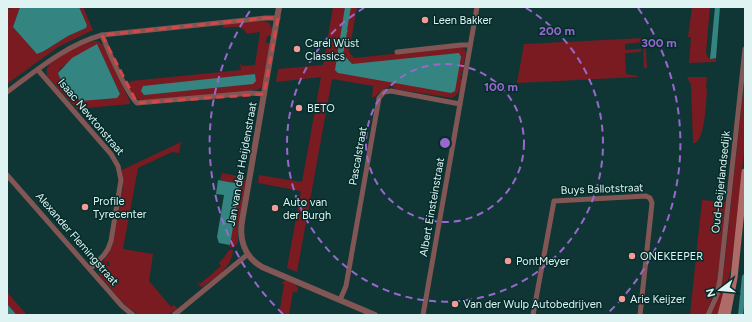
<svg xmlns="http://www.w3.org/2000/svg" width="752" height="322" font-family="Figtree,sans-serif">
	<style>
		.green { fill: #7a1b21; fill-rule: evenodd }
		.water { fill: #348581 }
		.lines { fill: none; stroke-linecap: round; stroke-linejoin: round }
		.canal { stroke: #348581; stroke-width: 5.5 }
		.minor { stroke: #825654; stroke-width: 5 }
		.tertiary { stroke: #825654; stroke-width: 6 }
		.secondary { stroke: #af6b68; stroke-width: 7 }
		.marked { fill: none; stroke: #d74646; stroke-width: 3; stroke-dasharray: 8 5; stroke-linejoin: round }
		.ring { fill: none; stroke: #9968ce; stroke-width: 2; stroke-dasharray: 7 5 }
		.poi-dot { fill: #f59b97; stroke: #032c2a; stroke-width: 1.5 }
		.labels { text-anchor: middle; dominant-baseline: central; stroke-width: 3; stroke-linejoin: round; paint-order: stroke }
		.poi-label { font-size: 11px; fill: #dff3f2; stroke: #032c2a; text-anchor: start }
		.street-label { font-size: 11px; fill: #dff3f2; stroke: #032c2a }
		.centre { fill: #9968ce; stroke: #032c2a; stroke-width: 2 }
		.ring-label { font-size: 12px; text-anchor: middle; font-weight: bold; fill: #9968ce; stroke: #032c2a; stroke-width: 3; stroke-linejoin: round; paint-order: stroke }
	</style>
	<rect width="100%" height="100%" fill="#0f3634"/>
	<g class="green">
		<path d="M11,7H20L13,27L37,53L44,51L68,36L86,28L87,25L79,7H83L93,30L58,47L7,84V8L10,9Z"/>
		<path d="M333,7H357L349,52L354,58L461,47L463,48L462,51L464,48L466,52L462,75L460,78L462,80C460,88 460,94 452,98L395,89L391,85C388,89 383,88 380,92C377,94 376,97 372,98L373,86L332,79L297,272L287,268L301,191L258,183L259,175L302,182L321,77L276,82L278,69L323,65Z"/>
		<path d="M692,7H710L706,52L708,58H716V62L689,63L691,37H688Z"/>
		<path d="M263,21L269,23L272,28V36H267L266,43H270L263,84L261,88L257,90L144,101C135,100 131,92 128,84L131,81L241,70L240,63L242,66L255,65L260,32L247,34C242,24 233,27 223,28V24ZM255,74L256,81L141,89Z"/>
		<path d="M645,38L647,68H644L643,42L625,44V50L641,49V52L625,53L626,74L638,76V77L517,83L524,44Z"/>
		<path d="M94,41H98L103,45L130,102V104L77,109L47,76C47,73 46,72 47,69C50,59 83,44 94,41ZM96,44L120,93L77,98L60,78L58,73L61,68Z"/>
		<path d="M745,74V143L735,236L731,269L719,315H710L717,300L723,276Z"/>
		<path d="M687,77H707L706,88L707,90C706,102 705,139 695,143H693L691,85Z"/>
		<path d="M181,142L179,153L172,152L138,168L123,249L153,254L149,281L171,307L174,305L178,309L167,315H140L137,314L124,304L99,275L98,268L102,262H107V266H109V262L103,261L109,253L113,243L123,187L122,170Z"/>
		<path d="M222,173L243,177L246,181L238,226V243L233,248L229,247L240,184L220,180Z"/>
		<path d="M702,200L726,202L717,284L712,299L705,315H690Z"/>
		<path d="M229,250H233C232,267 216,277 204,286L201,287L196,282L200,284L221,266L219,263L225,257L224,256L226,255Z"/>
		<path d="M286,280L296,285L298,289L297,292H293L289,315H279L284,284L281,283Z"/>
		<path d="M7,292L27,315H7Z"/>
	</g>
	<g class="water">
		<path d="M20,7H79L87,25L86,28L68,36L44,51L37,54L13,27Z"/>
		<path d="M345,7H351L347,30L348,31L347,32L343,54L352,64L459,53L461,57L455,91L451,93L338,73L335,70Z"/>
		<path d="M715,7H720L716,58L710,59Z"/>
		<path d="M97,44L120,94L117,98L80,101L60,78L58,73L72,58Z"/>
		<path d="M255,74L256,81L253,84L144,95L141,91L143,86Z"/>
		<path d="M218,180L240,184L230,245L219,243L217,237L224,195L216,194Z"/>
		<path d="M744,274H745V298L743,315H738L742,276Z"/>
	</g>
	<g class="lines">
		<path class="canal" d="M7,308L13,315"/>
		<g class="minor">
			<path d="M102,35C107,48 128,96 137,103L251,93L264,94"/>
			<path d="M397,52L461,45H470"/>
			<path d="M38,70L111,154L118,166L121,180L111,241L108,249L104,255L90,269"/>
			<path d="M7,92C37,70 66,45 102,35L265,18H278"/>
			<path d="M7,175L122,306L133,315"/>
			<path d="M340,300L346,286L379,98L384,92L391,91L460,104"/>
			<path d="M174,315L248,254"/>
			<path d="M423,315L477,7"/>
			<path d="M533,315L554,201L646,196L650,198L652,203L640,315"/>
			<path d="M708,315L717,295L720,279L745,49"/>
		</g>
		<path class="tertiary" d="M279,7L242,221C239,240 245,257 262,267L375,315"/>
		<g class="secondary">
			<path d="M721,315L727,292"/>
			<path d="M727,315L734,278L745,172"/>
		</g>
	</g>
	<path class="marked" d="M265,18H278L264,94L137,103L102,35Z"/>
	<g class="ring">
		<circle cx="445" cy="143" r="79"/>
		<path d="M526 8A158 158 0 1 1 364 8"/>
		<path d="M283 314A236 236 0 0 1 252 8M638 8A236 236 0 0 1 607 314"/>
	</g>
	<g class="poi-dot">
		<circle cx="425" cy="20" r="4"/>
		<circle cx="297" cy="49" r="4"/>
		<circle cx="299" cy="108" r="4"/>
		<circle cx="85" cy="207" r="4"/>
		<circle cx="275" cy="208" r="4"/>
		<circle cx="632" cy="256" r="4"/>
		<circle cx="508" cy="261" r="4"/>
		<circle cx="622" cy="299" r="4"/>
		<circle cx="455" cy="304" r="4"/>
	</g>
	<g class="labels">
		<g class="poi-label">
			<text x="433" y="20">Leen Bakker</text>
			<text x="305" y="43">Carel Wüst<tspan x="305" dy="13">Classics</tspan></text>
			<text x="307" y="108">BETO</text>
			<text x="93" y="201">Profile<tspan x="93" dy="13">Tyrecenter</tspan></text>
			<text x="283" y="202">Auto van<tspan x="283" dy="13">der Burgh</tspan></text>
			<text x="640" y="256">ONEKEEPER</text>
			<text x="516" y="261">PontMeyer</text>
			<text x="630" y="299">Arie Keijzer</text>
			<text x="463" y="304">Van der Wulp Autobedrijven</text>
		</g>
		<g class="street-label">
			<text transform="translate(91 117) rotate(50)">Isaac Newtonstraat</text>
			<text transform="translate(358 156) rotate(-80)">Pascalstraat</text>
			<text transform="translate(242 164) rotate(-80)">Jan van der Heijdenstraat</text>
			<text transform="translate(721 182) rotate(-84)">Oud-Beijerlandsedijk</text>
			<text transform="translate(602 189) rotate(-2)">Buys Ballotstraat</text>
			<text transform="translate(432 207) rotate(-80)">Albert Einsteinstraat</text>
			<text transform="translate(77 239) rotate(49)">Alexander Flemingstraat</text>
		</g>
	</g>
	<circle cx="445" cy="143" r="6" class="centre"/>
	<g class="ring-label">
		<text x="557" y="35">200 m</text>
		<text x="659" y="47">300 m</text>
		<text x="501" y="91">100 m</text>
	</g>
	<rect width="752" height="322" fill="none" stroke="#dff3f2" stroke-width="16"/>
	<g transform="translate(720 290) rotate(254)" stroke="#032c2a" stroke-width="3" paint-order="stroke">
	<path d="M0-3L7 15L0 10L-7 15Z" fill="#dff3f2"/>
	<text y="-6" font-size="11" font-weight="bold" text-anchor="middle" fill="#dff3f2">N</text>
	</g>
</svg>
